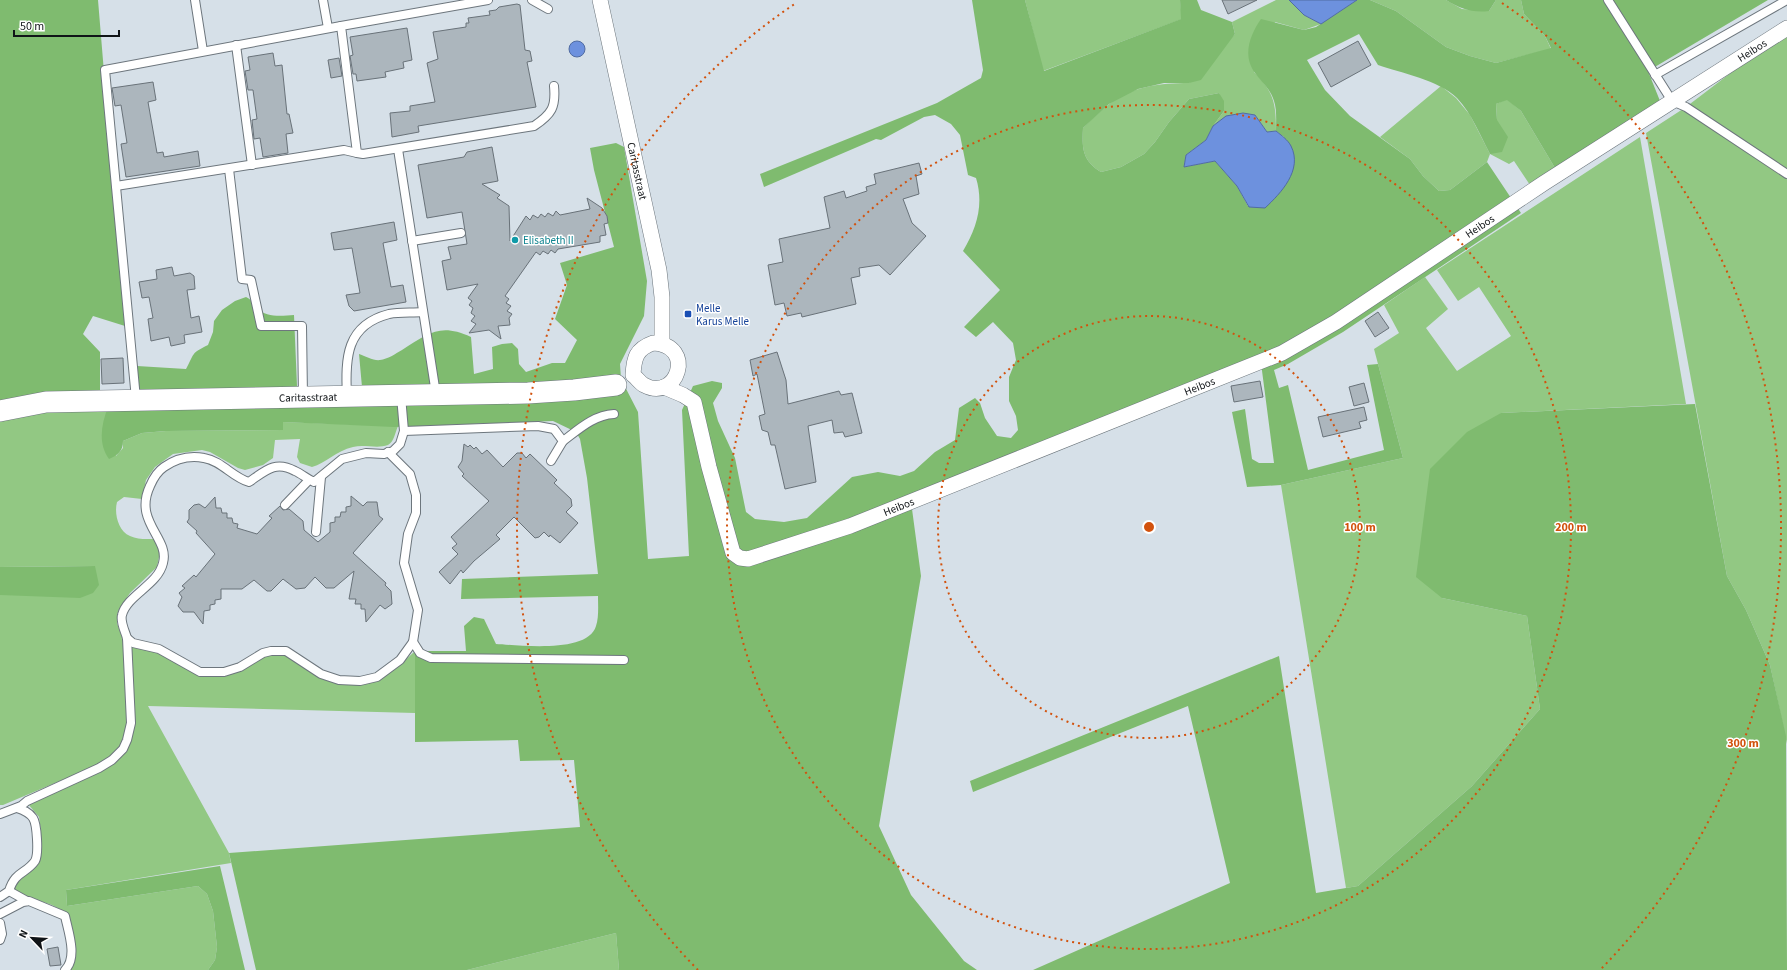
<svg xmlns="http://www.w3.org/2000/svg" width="1787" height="970" font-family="'Source Sans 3',sans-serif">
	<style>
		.green { fill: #92c883 }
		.forest { fill: #7fbb6f }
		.water { fill: #6d91de; stroke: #516ca2 }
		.building { fill: #acb6bd; stroke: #697279 }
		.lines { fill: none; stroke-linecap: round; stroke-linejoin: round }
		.lane-casing { stroke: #6d767d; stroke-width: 10 }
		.street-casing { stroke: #6d767d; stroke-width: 16 }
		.secondary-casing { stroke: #6d767d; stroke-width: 22 }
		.lane { stroke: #fff; stroke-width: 8 }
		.street { stroke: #fff; stroke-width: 15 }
		.secondary { stroke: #fff; stroke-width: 21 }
		.ring { fill: none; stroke: #d2520d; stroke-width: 2; stroke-dasharray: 2 4 }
		.culture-dot { fill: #0f9aa8; stroke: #fff; stroke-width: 1.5 }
		.transit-dot { fill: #1a4fb4; stroke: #fff; stroke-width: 1.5 }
		.labels { text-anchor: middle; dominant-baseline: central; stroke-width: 3; stroke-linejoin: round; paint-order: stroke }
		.street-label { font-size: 11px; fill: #101417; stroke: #fff }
		.culture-label { font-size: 11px; fill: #0d838f; stroke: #fff; text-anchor: start }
		.transit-label { font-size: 11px; fill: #164399; stroke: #fff; text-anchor: start }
		.centre { fill: #d2520d; stroke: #fff; stroke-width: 2 }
		.ring-label { font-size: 12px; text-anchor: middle; font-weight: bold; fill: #d2520d; stroke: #fff; stroke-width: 3; stroke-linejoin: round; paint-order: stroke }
	</style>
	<rect width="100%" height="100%" fill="#d6e0e8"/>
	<g class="green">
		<path d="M1025,0H1180L1182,19L1043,71Z"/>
		<path d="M1276,0H1289L1304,15L1321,24L1304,30L1275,22L1254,72C1274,92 1276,104 1276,131L1267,132L1255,115C1235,112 1229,114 1213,126L1224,111L1219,93L1189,99L1169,122L1155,142L1144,154L1121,167L1101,172C1082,160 1082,148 1083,128C1091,120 1099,112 1108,105C1131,86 1161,83 1189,83L1235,34L1232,22Z"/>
		<path d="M1370,0H1446L1462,9L1489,11L1496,0H1521L1524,14L1545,36L1551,49L1496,63L1470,56L1446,47L1396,11Z"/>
		<path d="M1787,37V744L1770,665L1746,610L1727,576L1646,133L1686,107L1745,62Z"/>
		<path d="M1441,86L1456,98L1470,115L1490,154L1497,120L1496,104L1507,99L1521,111L1555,168L1530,185L1514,161L1509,164L1490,154L1487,162L1450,190L1439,191L1423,176L1410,159L1380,137Z"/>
		<path d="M1640,137L1686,404L1501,413L1442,598L1527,616L1540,709L1472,786L1358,886L1346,888L1281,485L1403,458L1374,349L1399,333L1384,305L1425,277L1448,309L1426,328L1457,371L1511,336L1479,287L1458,301L1437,270Z"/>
		<path d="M108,407L116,456L123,448V441L142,433L166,431L283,430V422L398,426C395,433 394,442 388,445C377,449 364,444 353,447C336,451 326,463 312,467L300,463L297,457L300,439L275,440L273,458L263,465L245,470L238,468L210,452L202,450L173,454L155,467L146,480L142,499L124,497L117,502C114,513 118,531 130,536C138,540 147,539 155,539L160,552L157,567L130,593L118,611L117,623L124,643L129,725L122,743L113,755L100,764L3,805H0V595L7,594L95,566L0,567V419L28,412Z"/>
		<path d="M130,646L154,651L211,675L265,654L288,655L332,681L345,684L361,683L376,681L398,667L415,651V713L148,706L229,853L231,863L66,890L67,906L198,886L207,894L213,911L217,947L215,960L208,970H70L75,959L67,913L52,905L17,893L14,888L16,880L41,849V831L39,817L28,804L101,771L131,740Z"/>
		<path d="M616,933L619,970H467Z"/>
	</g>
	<g class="forest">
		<path d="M0,0H98L125,326L93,316L83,334L100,352V391L0,403Z"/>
		<path d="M972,0H1025L1044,71L1181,19L1180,0H1197L1201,10L1232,22L1235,34L1201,80L1189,83H1164L1138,89L1109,104L1083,128C1082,148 1082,160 1101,172L1121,167L1144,154L1155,142L1169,122L1189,99L1219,93L1224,101V111L1213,126L1206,140L1186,155L1184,167L1215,161L1237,186L1248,206L1284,137L1276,131C1276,121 1277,110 1274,101C1270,88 1262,83 1255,73C1242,55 1250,35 1261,19L1304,30L1316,27L1357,0H1370L1396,11L1446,47L1470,56L1496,63L1551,48L1545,36L1524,14L1521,0H1768L1648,71L1660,101L1555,168L1521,111L1507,100L1496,104L1497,120L1508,137L1502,152L1490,154C1480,135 1472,114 1457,98C1439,80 1401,73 1378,65L1359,34L1307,60L1325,90L1350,116L1410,159L1423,176L1439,191L1450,190L1487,162L1521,213L1343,332L1288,364L1274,370L1279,388L1288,385L1308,470L1384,450L1367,365L1378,364L1403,458L1281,485L1247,487L1232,412L1245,409L1252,459L1259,463H1274L1261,363L1226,377L1227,383L912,509L921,576L879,826L911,895L964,961L977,970H619L616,933L467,970H256L229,853L580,827L574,760L520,761L518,740L415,742V651H466L464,626L474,617L484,619L496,644C518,645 588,654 596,626C599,618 598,604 598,596L461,599L462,579L598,574L587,478L580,439L576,432L553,421L394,427L283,422V430L166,431L142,433L123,441C123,451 118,455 109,459C98,444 101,425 108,407L136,392L137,366L186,369C195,353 190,354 208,345L213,332L214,321L222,310L235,301L246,297C252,300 253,303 257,308C266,318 282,316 294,315L297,386L362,387L359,354C365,356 374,361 380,360C388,359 395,354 402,350C429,333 440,323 471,337L474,374L493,369L492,347L502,344L512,343L518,349L519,364L526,372L552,363H565L577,340L555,319L567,285L560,263L614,247L594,170L590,148L616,143L624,147L647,281L644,316L620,364L621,379L638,412L648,559L689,556L682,410L693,386L712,381L722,383V388L713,403L718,421L735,458L746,512L755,519L784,522L807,518L852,477L878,472L900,476L914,471L935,452L955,440L959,408L975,398L980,403L985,418L997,436L1011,438L1018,430L1016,416L1009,401V377L1016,360L1013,343L993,322L976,337L964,327L1000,290L963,251C977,228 984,204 976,178L968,175L960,135L951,124L935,115L924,117L881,140L876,139L764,187L760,174L937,103L981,78L983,70Z"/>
		<path d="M1446,0H1496L1489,11C1472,13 1461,9 1446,0Z"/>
		<path d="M1695,404L1727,576L1746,610L1770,665L1786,736L1787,970H1033L1230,883L1188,706L973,792L970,781L1279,656L1316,893L1358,886L1472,786L1540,709L1527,616L1442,598L1416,577L1430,469L1467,432L1501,413Z"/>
		<path d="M95,566L99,585L93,593L80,598L0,595V567Z"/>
		<path d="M220,866L245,970H208L215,960L217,947L213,911L207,894L198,886L67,906L66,890Z"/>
	</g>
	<g class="water">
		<path d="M1289,0H1357L1321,24L1304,15Z"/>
		<circle cx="577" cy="49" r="8"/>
		<path d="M1243,113L1255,115L1267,132L1276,131C1281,135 1288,140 1291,146C1303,170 1281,193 1265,208L1249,207L1237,186L1215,161L1184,167L1186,155L1206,140L1213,126L1226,116Z"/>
	</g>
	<g class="building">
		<path d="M1222,0H1257L1228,14Z"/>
		<path d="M517,4L520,5L525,50L530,51L532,61L527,62L536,107L418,126L419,132L392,137L390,113L410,111V106L435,102L427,63L438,59L433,32L466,27V23H469L468,18L490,15L489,11L496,10L499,7Z"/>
		<path d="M407,28L412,60L403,62L404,68L385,72L386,77L357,81L356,74H353L350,56L353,55L350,37Z"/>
		<path d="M1358,41L1371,65L1331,87L1318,63Z"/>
		<path d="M273,53L275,66L282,65L287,114H289L293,133L286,134L288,153L263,157L260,138L254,139L252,120L257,119L253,90H248L245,71L250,70L248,57Z"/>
		<path d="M339,58L342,76L331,78L328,60Z"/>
		<path d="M153,82L156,100L148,102L157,153L163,152L164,157L198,151L200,166L126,177L121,144L127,143L121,105L115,106L112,88Z"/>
		<path d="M492,147L498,181L482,184L500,195L497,198L509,206L510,241L526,216L530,220L533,215L538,218L541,214L545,217L548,213L553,216L556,211L560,215L590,209L587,198L602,208L607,216L608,223L604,224L606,235L600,236V242L558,249L555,253L551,250L548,254L543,251L540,255L536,252L505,296L509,299L506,303L511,306L507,311L512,314L509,318L510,325L498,326L501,339L489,330L469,333L476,324L471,321L475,316L471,313L473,308L469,305L472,301L468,298L478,284L447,290L442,261L451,259L448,247L467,244L462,212L427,218L418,165L464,157L467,152Z"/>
		<path d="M919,163L922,174L916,176L919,194L903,199L912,223L926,236L890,275L879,265L859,268L860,276L851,278L856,304L802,317L801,313L787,316L784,303L775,305L768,265L783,262L779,239L830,228L824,197L844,191L846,198L867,191L866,187L876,184L874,174Z"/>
		<path d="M394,222L397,240L383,243L391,287L403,285L406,302L354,311L349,306L346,295L360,293L352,248L334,250L331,233Z"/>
		<path d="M172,267L174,276L190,273L194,276L195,289L187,290L191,318L199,316L202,332L184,335L185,343L171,346L169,337L151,341L148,319L153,318L149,297L142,298L139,282L157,279L156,270Z"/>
		<path d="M1378,312L1389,328L1375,337L1365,321Z"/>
		<path d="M777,352L786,380L788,404L839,391L841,395L852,393L862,433L845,437L843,432L834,433L832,420L808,426L816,482L785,489L775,445H771L768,432L762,430L759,416L765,414L757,374L753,376L750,360Z"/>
		<path d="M123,358L124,383L102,384L101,359Z"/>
		<path d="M1260,381L1263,397L1234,402L1231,386Z"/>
		<path d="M1364,383L1369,402L1354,406L1349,387Z"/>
		<path d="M1364,407L1367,420L1359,422L1361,428L1323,437L1318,417Z"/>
		<path d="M464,444L468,447L470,445L474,449L476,447L482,454L487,450L503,467L517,453H522L526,458L530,454L557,480L554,483L571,499L572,506L566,512L578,523L560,543L550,535L549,537L544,532L539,537L535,538L514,517L496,535L500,539L474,561L463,573L461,570L450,584L439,572L458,554L452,548L457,544L451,537L489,501L462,476L464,474L458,467L462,461Z"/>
		<path d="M351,496L363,506L367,502H377L379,516L383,519L353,553L386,583L385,585L391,591L392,604L385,609L380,605L366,622L365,609H361V604H355L356,599H349L354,571L334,588H326L315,577L305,588L296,589L283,579L271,591H267L254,580L242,589H221V599L215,600V604L210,605V610L204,611L203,624L194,612H183L178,606L182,597L179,593L185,588L182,586L194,575L196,577L215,554L196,533L197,531L187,522L189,519V510L194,505L199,504L205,508L215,497L216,508H221L222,513H227V518H232L233,523L238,524L237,528L257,534L272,518L269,516L280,506L283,510L289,509L303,521L304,530L318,542L330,532V523L335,522V517H340L341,512H346V507L351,506Z"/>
		<path d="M58,947L61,965L50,966L47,949Z"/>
	</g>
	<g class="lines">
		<defs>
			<g id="lane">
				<path d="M195,0L203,51"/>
				<path d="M323,0L328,28"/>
				<path d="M488,0L341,26L357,153L363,154L534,126C552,114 556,107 554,86"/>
				<path d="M532,0L548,9"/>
				<path d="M1608,0L1672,101L1686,107L1787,174"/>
				<path d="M236,45L252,165"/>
				<path d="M1655,75L1787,0"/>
				<path d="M398,149L436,394"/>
				<path d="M229,169L242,279L251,280L261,326H302L303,397"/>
				<path d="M116,186L344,150L357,153"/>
				<path d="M412,241L461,233"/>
				<path d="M347,396C345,358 346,325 389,314C400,312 412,313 423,312"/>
				<path d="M136,399L105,70L341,26"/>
				<path d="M404,431L538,426L554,429L563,441L551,461"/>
				<path d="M563,441C579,429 594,415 614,414"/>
				<path d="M285,505L309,480"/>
				<path d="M316,532L321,477"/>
				<path d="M127,638L133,643L159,649L200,672H224L240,667L263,653L271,651H286L321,674L339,680L360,681L377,677L400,660L413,642L418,610L404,563L408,534L416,513V495L410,474L388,452"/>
				<path d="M413,642L420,653L431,658L624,660"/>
				<path d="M0,814L21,806L27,801L99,768L112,760L123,749L127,740L131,723L127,638C125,631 120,622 122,615C127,595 158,585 163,563C170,538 133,522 150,486C153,479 158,471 164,467C177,458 189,455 204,458C222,461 232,477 249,482C265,471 275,460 295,471C302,474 307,479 314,482L342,459L366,453L384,454L393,451L400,444L404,431L401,396"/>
				<path d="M9,891L27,901"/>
				<path d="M0,897L9,891C15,871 26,874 35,861C39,854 37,824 33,818C29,812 23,810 17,808"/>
				<path d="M0,914L23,902L29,901L65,916C68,931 78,957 65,970"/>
				<path d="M0,923L2,934L0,940"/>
			</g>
			<g id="street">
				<path id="s1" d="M600,0L659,270L662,297V343"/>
				<path d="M653,343C697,345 677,403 644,385C640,383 637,378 633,375C634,358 636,349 653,343Z"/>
				<path id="s2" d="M664,387L683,395L694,402L709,467L733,553L740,558L748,559L850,526L1282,353L1336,322L1544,183L1787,28"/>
			</g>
			<g id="secondary">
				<path id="s3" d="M0,411L46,402L528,393L574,390L616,385"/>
			</g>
		</defs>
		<use href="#lane" class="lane-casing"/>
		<use href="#street" class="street-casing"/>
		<use href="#secondary" class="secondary-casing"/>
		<use href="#lane" class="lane"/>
		<use href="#street" class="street"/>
		<use href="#secondary" class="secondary"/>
	</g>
	<g class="ring">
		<circle cx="1149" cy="527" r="211"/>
		<circle cx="1149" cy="527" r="422"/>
		<path d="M698 970A632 632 0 0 1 796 3M1502 3A632 632 0 0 1 1600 970"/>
	</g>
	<circle class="culture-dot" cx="515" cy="240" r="4"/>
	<rect class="transit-dot" x="684" y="310" width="8" height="8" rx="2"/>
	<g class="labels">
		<g class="street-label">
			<text stroke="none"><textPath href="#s2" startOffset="1338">Heibos</textPath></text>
			<text stroke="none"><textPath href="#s1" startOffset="175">Caritasstraat</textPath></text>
			<text stroke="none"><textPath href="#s2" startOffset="1014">Heibos</textPath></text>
			<text stroke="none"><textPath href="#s2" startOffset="690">Heibos</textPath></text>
			<text stroke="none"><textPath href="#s3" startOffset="309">Caritasstraat</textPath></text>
			<text stroke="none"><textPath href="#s2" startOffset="366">Heibos</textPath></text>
		</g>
		<g class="culture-label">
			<text x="523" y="240">Elisabeth II</text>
		</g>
		<g class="transit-label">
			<text x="696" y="308">Melle<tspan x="696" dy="13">Karus Melle</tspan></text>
		</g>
	</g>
	<circle cx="1149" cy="527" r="6" class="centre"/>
	<g class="ring-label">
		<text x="1360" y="531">100 m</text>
		<text x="1571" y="531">200 m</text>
		<text x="1743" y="747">300 m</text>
	</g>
	<g transform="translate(32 938) rotate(295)" stroke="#ffffff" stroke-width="3" paint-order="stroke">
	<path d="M0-3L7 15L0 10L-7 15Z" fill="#101417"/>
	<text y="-6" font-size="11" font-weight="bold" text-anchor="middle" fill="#101417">N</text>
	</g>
	<path d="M14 30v6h105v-6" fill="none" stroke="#101417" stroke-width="2"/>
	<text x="20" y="30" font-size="12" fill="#101417" stroke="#ffffff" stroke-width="3" paint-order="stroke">50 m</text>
</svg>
